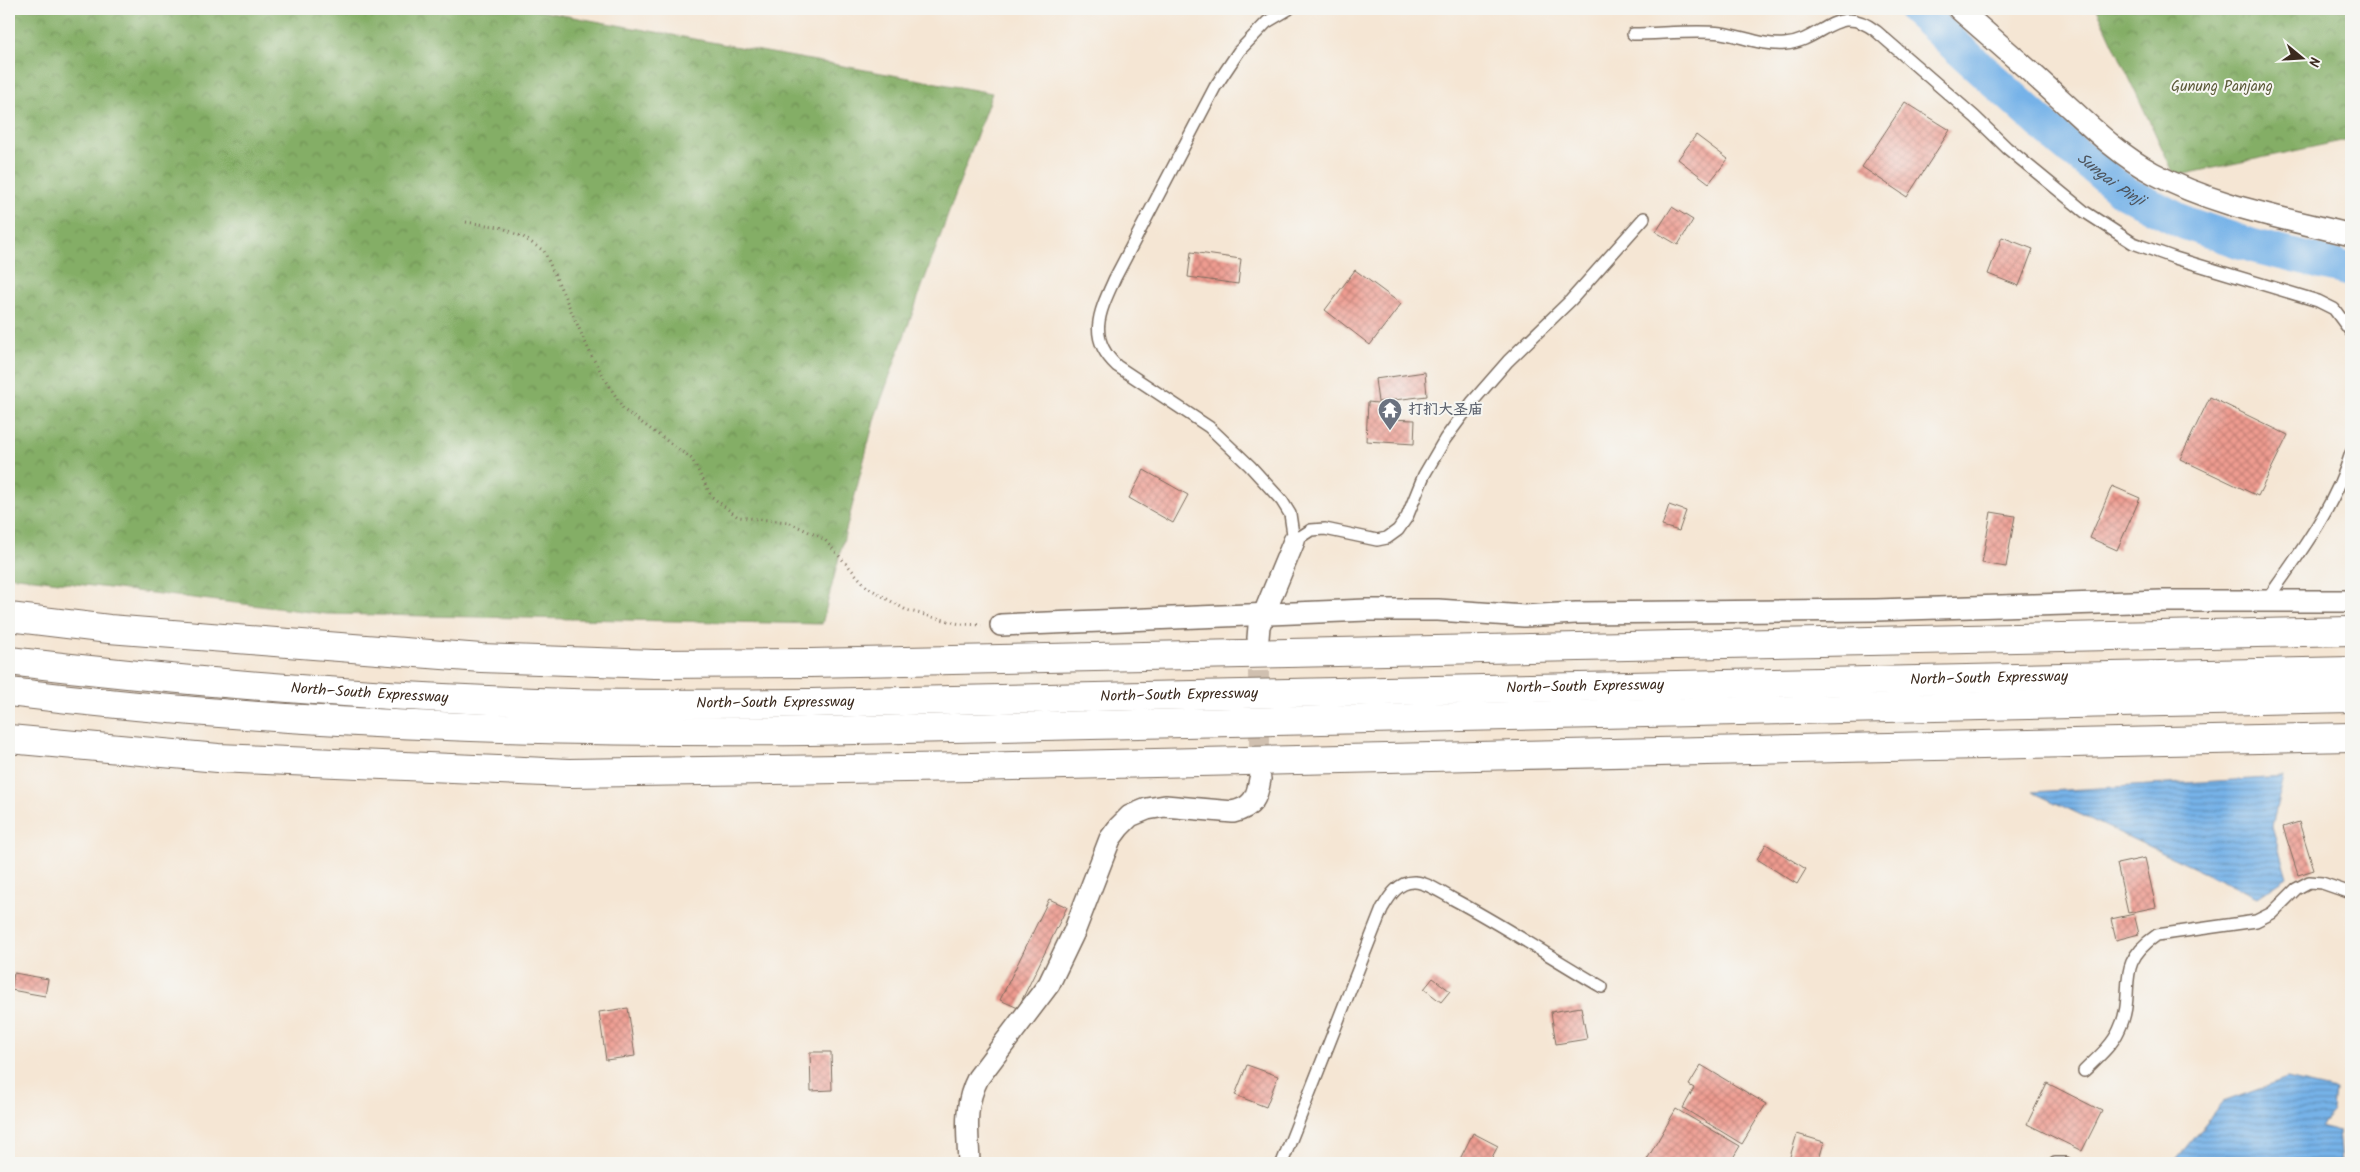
<svg xmlns="http://www.w3.org/2000/svg" width="2360" height="1172" font-family="Kalam,'LXGW WenKai TC',sans-serif">
	<style>
		.forest { fill: url(#forest-crowns); stroke: #606c42 }
		.water { fill: url(#water-rules); stroke: #586e83 }
		.lines { fill: none; stroke-linecap: round; stroke-linejoin: round }
		.river { stroke: #76b2e8; stroke-width: 34 }
		.building { fill: url(#building-cross-hatch) }
		.street-tunnel { stroke: #d0c0b0; stroke-width: 21; stroke-dasharray: 21 11; stroke-linecap: butt }
		.lane-casing { stroke: #7c6c5e; stroke-width: 14 }
		.street-casing { stroke: #7c6c5e; stroke-width: 24 }
		.primary-casing { stroke: #7c6c5e; stroke-width: 30 }
		.highway-casing { stroke: #7c6c5e; stroke-width: 30 }
		.path { stroke: #7c6c5e; stroke-width: 3; stroke-dasharray: 1 4; stroke-linecap: butt }
		.lane { stroke: #fff; stroke-width: 11 }
		.street { stroke: #fff; stroke-width: 21 }
		.primary { stroke: #fff; stroke-width: 28 }
		.highway { stroke: #fff; stroke-width: 28 }
		.labels { text-anchor: middle; dominant-baseline: central; stroke-width: 4; stroke-linejoin: round; paint-order: stroke }
		.park-label { font-size: 15px; fill: #5b5a38; stroke: #f6f6f2 }
		.worship-label { font-size: 15px; font-weight: bold; fill: #5b616d; stroke: #f6f6f2; text-anchor: start }
		.street-label { font-size: 15px; fill: #3b2a1e; stroke: #f6f6f2 }
		.water-label { font-size: 16px; font-style: italic; fill: #4d535b; stroke: #f6f6f2 }
	</style>
	<defs>
		<pattern id="forest-crowns" width="20" height="18" patternUnits="userSpaceOnUse" patternTransform="scale(1.25)"><rect width="20" height="18" fill="#84ae66"/><path d="M2 6a3 3 0 1 1 6 0M12 15a3 3 0 1 1 6 0" fill="none" stroke="#6d8e53"/></pattern>
		<pattern id="water-rules" width="6" height="5" patternUnits="userSpaceOnUse" patternTransform="scale(1.25)"><rect width="6" height="5" fill="#76b2e8"/><path d="M0 2.5h6" fill="none" stroke="#6291bb"/></pattern>
		<pattern id="building-cross-hatch" width="8" height="8" patternUnits="userSpaceOnUse" patternTransform="scale(1.25)"><rect width="8" height="8" fill="#ee9b90"/><path d="M0 0l8 8M0 8l8-8" fill="none" stroke="#c27f75"/></pattern>
	</defs>
	<rect width="100%" height="100%" fill="#f6f6f2"/>
	<filter id="ink" filterUnits="userSpaceOnUse"><feTurbulence type="fractalNoise" baseFrequency=".02" numOctaves="2"/><feDisplacementMap in="SourceGraphic" scale="10" xChannelSelector="R" yChannelSelector="G"/><feConvolveMatrix kernelMatrix="1 2 1 2 8 2 1 2 1" color-interpolation-filters="sRGB"/></filter>
	<filter id="wash" filterUnits="userSpaceOnUse"><feTurbulence type="fractalNoise" baseFrequency=".0096" numOctaves="4" result="noise"/><feDisplacementMap in="SourceGraphic" scale="20" xChannelSelector="R" yChannelSelector="G"/><feGaussianBlur stdDeviation="1.12" result="paint"/><feColorMatrix in="noise" values="0 0 0 0 0 0 0 0 0 0 0 0 0 0 0 0 0 1.4 0 .05"/><feComposite in="paint" operator="in"/></filter>
	<g filter="url(#wash)">
		<rect width="100%" height="100%" fill="#f5e6d4"/>
		<g class="forest">
			<path d="M9,9H529L992,93L875,417L822,624L327,614L9,576Z"/>
			<path d="M2097,9H2351V139L2175,176Z"/>
		</g>
		<g class="water">
			<path d="M2284,777L2272,826L2287,877L2257,897L2032,792Z"/>
			<path d="M2287,1079L2335,1090L2333,1112L2320,1126L2338,1131L2341,1163H2173L2223,1102Z"/>
		</g>
		<g class="lines">
			<path class="river" id="s1" d="M1915,9L2061,141L2123,191L2185,223L2253,246L2351,270"/>
		</g>
		<g id="blocks">
			<g class="building">
				<path d="M1905,102L1950,130L1907,197L1862,167Z"/>
				<path d="M1696,135L1728,159L1709,183L1678,159Z"/>
				<path d="M1672,207L1693,220L1678,245L1656,232Z"/>
				<path d="M2002,237L2033,249L2019,286L1988,274Z"/>
				<path d="M1191,252L1241,259L1238,284L1188,277Z"/>
				<path d="M1355,270L1401,304L1370,345L1325,310Z"/>
				<path d="M1425,372L1427,396L1378,402L1375,379Z"/>
				<path d="M2210,397L2288,435L2258,496L2180,459Z"/>
				<path d="M1368,402L1387,404L1386,419L1415,420L1414,444L1366,441Z"/>
				<path d="M1144,470L1188,495L1173,523L1129,498Z"/>
				<path d="M2112,486L2140,498L2117,550L2090,538Z"/>
				<path d="M1669,505L1686,511L1679,531L1662,526Z"/>
				<path d="M1991,512L2015,516L2006,567L1982,563Z"/>
				<path d="M2299,822L2314,870L2298,875L2283,827Z"/>
				<path d="M1766,844L1806,869L1797,884L1757,859Z"/>
				<path d="M2145,858L2156,907L2128,913L2117,864Z"/>
				<path d="M1049,899L1067,907L1018,1008L1000,1000Z"/>
				<path d="M2134,914L2139,934L2116,940L2111,919Z"/>
				<path d="M14,973L48,979L45,996L11,990Z"/>
				<path d="M1433,978L1450,991L1441,1002L1424,989Z"/>
				<path d="M1581,1007L1587,1039L1556,1044L1551,1012Z"/>
				<path d="M628,1008L635,1056L606,1060L599,1012Z"/>
				<path d="M810,1052H831L832,1090L811,1091Z"/>
				<path d="M1247,1065L1278,1076L1266,1107L1235,1095Z"/>
				<path d="M1701,1065L1766,1104L1742,1144L1683,1108L1694,1088L1689,1085Z"/>
				<path d="M2047,1083L2102,1111L2082,1151L2027,1124Z"/>
				<path d="M1676,1109L1740,1146L1730,1163H1645Z"/>
				<path d="M1473,1133L1498,1146L1489,1163H1458Z"/>
				<path d="M1797,1134L1824,1142L1818,1163H1788Z"/>
			</g>
		</g>
	</g>
	<g filter="url(#ink)">
		<use href="#blocks" fill-opacity="0" stroke="#7c6c5e" stroke-width="1"/>
		<g class="lines">
			<path class="street-tunnel" d="M1258,639L1260,775"/>
			<defs>
				<g id="lane">
					<path d="M1289,9L1267,22L1239,51L1215,87L1115,278C1100,311 1086,337 1117,366L1209,427L1250,466L1282,501L1290,514L1294,541L1311,530L1325,529L1377,540L1387,538L1398,530L1407,517L1424,475L1445,439L1473,401L1508,361L1571,300L1644,218"/>
					<path d="M1633,34C1660,34 1694,30 1721,33C1742,36 1763,46 1785,44C1823,41 1837,1 1876,31L1975,117L2007,148L2085,212L2133,243L2175,258L2318,301L2334,309L2351,332"/>
					<path d="M2266,601C2298,556 2335,507 2351,453"/>
					<path d="M2084,1071C2096,1059 2112,1046 2119,1030C2138,991 2111,966 2157,935L2256,921L2272,913L2296,889L2309,882L2322,883L2351,893"/>
					<path d="M1282,1163L1382,909C1389,897 1398,881 1415,882C1428,883 1442,893 1453,899C1504,926 1552,958 1602,987"/>
					<path d="M2055,1163H2066"/>
				</g>
				<g id="street">
					<path d="M1959,9C1992,38 2026,67 2058,97C2088,124 2117,154 2153,173C2214,206 2284,218 2351,235"/>
					<path d="M1001,625L1367,610H1438L1524,616L1576,613L1876,610L2163,601H2351"/>
					<path d="M1258,638L1259,626L1294,541"/>
					<path d="M969,1163C968,1132 963,1107 978,1078L1049,984L1074,932L1110,839L1119,827L1130,816L1147,809L1165,806L1233,812C1253,807 1257,798 1260,779"/>
				</g>
				<g id="primary">
					<path d="M9,617L109,629L481,658L655,664L810,663L2351,631"/>
					<path d="M9,739L218,758L569,773L972,767L2351,737"/>
				</g>
				<g id="highway">
					<path id="s2" d="M9,661C195,683 384,698 572,703C651,705 730,703 810,703L2351,671"/>
					<path d="M9,692C275,725 541,733 809,731L2351,698"/>
				</g>
			</defs>
			<use href="#lane" class="lane-casing"/>
			<use href="#street" class="street-casing"/>
			<use href="#primary" class="primary-casing"/>
			<use href="#highway" class="highway-casing"/>
			<path class="path" d="M466,222L500,227L523,237L544,251L592,357L624,410L692,459L712,497L738,517L788,522L824,539L867,587L906,610L960,624L982,625"/>
			<use href="#lane" class="lane"/>
			<use href="#street" class="street"/>
			<use href="#primary" class="primary"/>
			<use href="#highway" class="highway"/>
		</g>
	</g>
	<defs>
		<symbol id="temple-pin" viewBox="-11 -11 22 30"><path d="M0 17L-7.5 6A9.5 9.5 0 1 1 7.5 6Z" fill="#6b7280" stroke="#f6f6f2"/><path d="M0-6L5-2H3V0L6.5 2.5H4V6H1.5V3h-3V6H-4V2.5H-6.5L-3 0V-2H-5Z" fill="#fff"/></symbol>
	</defs>
	<g fill-rule="evenodd">
		<use href="#temple-pin" x="1376" y="396" width="28" height="38"/>
	</g>
	<g class="labels">
		<g class="park-label">
			<text x="2222" y="87">Gunung Panjang</text>
		</g>
		<g class="worship-label">
			<text x="1408" y="410">打扪大圣庙</text>
		</g>
		<g class="street-label">
			<text stroke="none"><textPath href="#s2" startOffset="1982">North–South Expressway</textPath></text>
			<text stroke="none"><textPath href="#s2" startOffset="1578">North–South Expressway</textPath></text>
			<text stroke="none"><textPath href="#s2" startOffset="362">North–South Expressway</textPath></text>
			<text stroke="none"><textPath href="#s2" startOffset="1172">North–South Expressway</textPath></text>
			<text stroke="none"><textPath href="#s2" startOffset="768">North–South Expressway</textPath></text>
		</g>
		<g class="water-label">
			<text stroke="none"><textPath href="#s1" startOffset="260">Sungai Pinji</textPath></text>
		</g>
	</g>
	<rect width="2360" height="1172" fill="none" stroke="#f6f6f2" stroke-width="30"/>
	<g transform="translate(2302 58) rotate(108)" stroke="#f6f6f2" stroke-width="4" paint-order="stroke">
	<path d="M0-4L9 19L0 12L-9 19Z" fill="#3b2a1e"/>
	<text y="-8" font-size="14" font-weight="bold" text-anchor="middle" fill="#3b2a1e">N</text>
	</g>
</svg>
